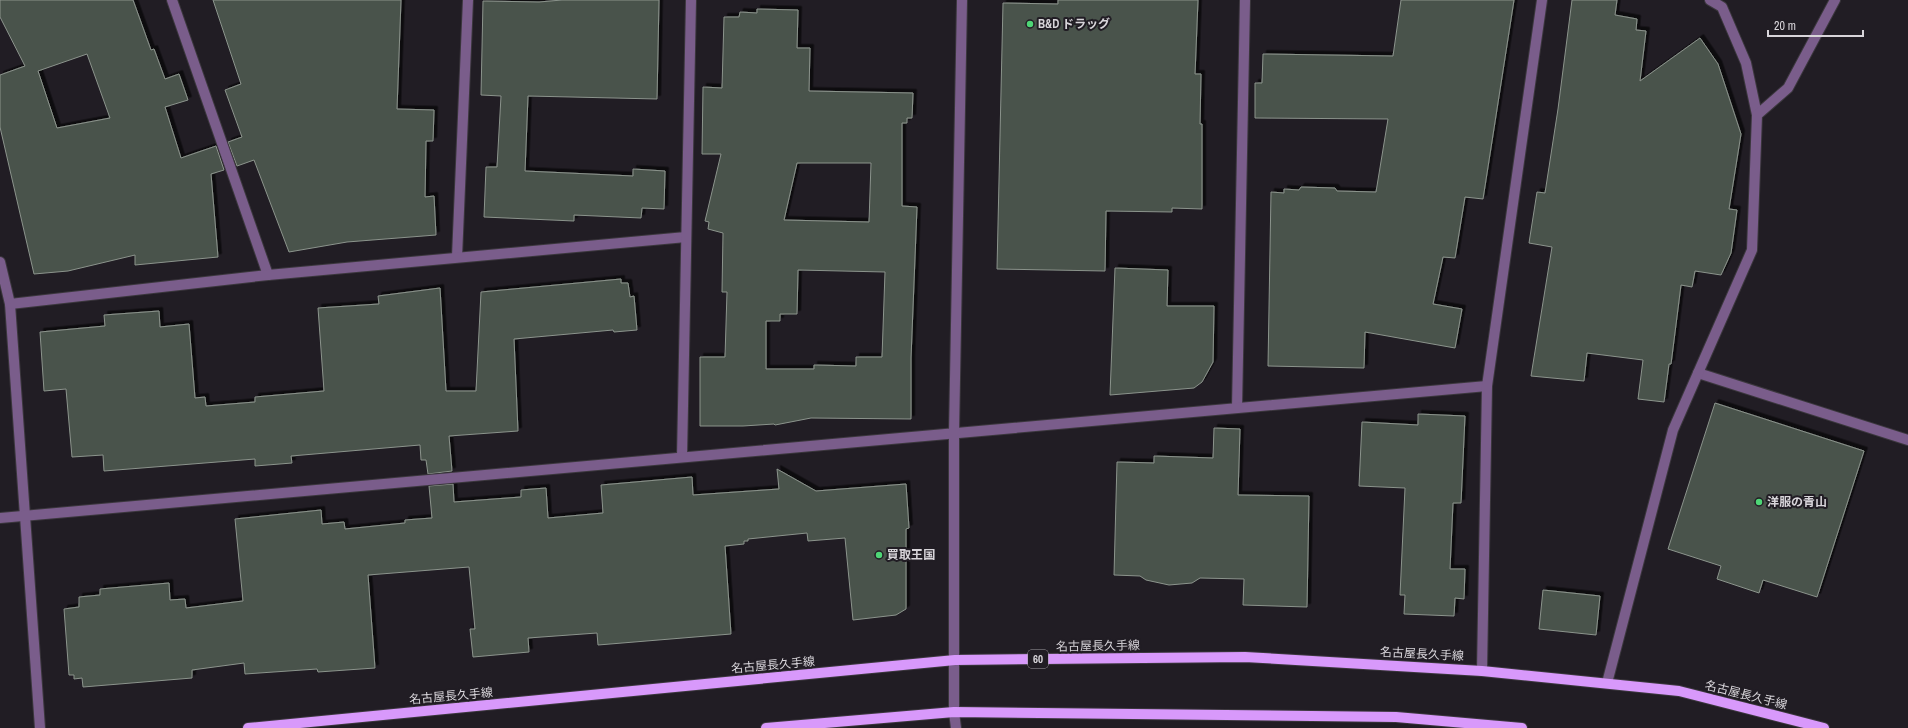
<svg xmlns="http://www.w3.org/2000/svg" width="1908" height="728" font-family="'Archivo Narrow','Noto Sans JP',sans-serif">
	<style>
		.building { fill: #4a524b; stroke: #8b948c; fill-rule: evenodd; filter: url(#shadow) }
		.lines { fill: none; stroke-linecap: round; stroke-linejoin: round }
		.minor-casing { stroke: #3b373d; stroke-width: 12 }
		.major-casing { stroke: #3b373d; stroke-width: 12 }
		.minor { stroke: #7a5d8b; stroke-width: 10 }
		.major { stroke: #d899fb; stroke-width: 10 }
		.poi-dot { fill: #4ed676; stroke: #211d24; stroke-width: 1.5 }
		.labels { text-anchor: middle; dominant-baseline: central; stroke-width: 4; stroke-linejoin: round; paint-order: stroke }
		.shield { fill: #211d24; stroke: #a19ea3; stroke-width: 1 }
		.shield-label { font-size: 11px; font-weight: bold; fill: #d8d5da }
		.poi-label { font-size: 12px; font-weight: bold; fill: #d8d5da; stroke: #211d24; text-anchor: start }
		.street-label { font-size: 12px; fill: #d8d5da; stroke: #211d24 }
	</style>
	<defs>
		<filter id="shadow"><feDropShadow dx="3.5" dy="-3.5" stdDeviation="0" flood-color="#0009"/></filter>
	</defs>
	<rect width="100%" height="100%" fill="#211d24"/>
	<g class="building">
		<path d="M0,0H133L151,50L154,49L165,79L179,74L188,100L165,107L181,158L216,146L224,170L211,174L218,257L135,265V255L68,271L34,274L0,127V75L25,66L0,17ZM87,54L110,118L57,128L38,71Z"/>
		<path d="M213,0H401L397,109L434,110L433,141H426L425,197L434,196L436,235L347,242L289,252L254,160L237,166L228,142L242,137L225,90L241,84Z"/>
		<path d="M562,0H659L657,99L528,96L525,171L633,176V169L665,171L664,209L642,208L641,218L574,215V221L484,217L486,167H497L501,96L481,95L483,1L539,2Z"/>
		<path d="M1058,0H1198L1195,74H1201L1200,124H1202V209L1172,208V212L1106,211L1105,271L997,269L1003,3L1058,4Z"/>
		<path d="M1401,0H1514L1483,199L1465,197L1455,258L1443,257L1433,304L1462,309L1455,348L1365,332L1364,368L1268,366L1271,192L1284,193V189L1299,190L1301,187L1335,188L1337,191L1376,192L1388,119L1255,118V83H1262L1263,54L1393,56Z"/>
		<path d="M1572,0H1617L1615,15L1637,19L1636,30L1646,31L1640,81L1700,38L1718,64L1741,134L1729,209L1737,210L1731,253L1721,275L1695,271L1692,287L1681,285L1671,364H1669L1664,402L1638,399L1643,360L1587,353L1584,381L1531,376L1552,247L1529,243L1537,192L1545,193L1558,109Z"/>
		<path d="M757,9L798,10L797,48H810L809,91L913,93L912,118H907V123H902V206L917,207L911,358V419L811,418L775,425L774,424L743,426H700V357H725L727,292H722L723,233L708,229L709,222L705,221L721,154H702L703,87L722,88L724,17H739L740,12L757,13ZM797,163H871L869,222L784,220ZM798,270L885,272L882,357H856V366L814,365V369H766V321H780V314H797Z"/>
		<path d="M1115,268L1168,270L1167,306H1214L1213,362L1202,382L1194,388L1110,395Z"/>
		<path d="M621,279V283H628L630,297L634,296L637,330L614,332L613,330L514,339L518,431L449,436L452,471L428,474L426,460H421L420,445L291,456L292,463L255,466V459L104,471L103,455L72,457L66,389L44,391L40,332L105,326L104,315L159,311L160,327L189,324L195,398L205,397L206,406L255,402V397L324,391L318,308L379,304L378,296L440,288L446,391H476L481,292Z"/>
		<path d="M1715,403L1864,451L1817,597L1763,580L1759,593L1717,579L1721,566L1668,549Z"/>
		<path d="M1418,414L1465,416L1461,503H1453L1450,569H1465L1464,599L1455,598L1454,616L1404,614L1405,595H1400L1405,488L1359,486L1362,422L1418,425Z"/>
		<path d="M1214,428L1240,429L1238,495L1309,496L1307,607L1243,605L1244,579L1200,578L1192,583L1169,585L1146,580L1140,576L1114,575L1117,462L1154,463V456L1213,458Z"/>
		<path d="M777,469L816,491L906,484L909,528L906,529V609L896,615L853,620L845,538L808,541L807,533L748,539V541H744V544L725,546L731,634L598,645L597,633L528,638L529,652L473,657L470,629H475L469,567L368,575L375,668L318,672L317,669L245,674L244,663L192,670V678L83,687L82,678L74,679V675H69L64,609L79,607V597L100,595V589L169,583L170,600L185,599L186,608L243,601L235,519L321,510L322,524L344,522L345,529L405,523V520L432,518L429,486L453,484L454,502L521,497V490L546,488L548,518L603,513L601,485L692,477L693,495L779,489Z"/>
		<path d="M1543,590L1600,596L1596,635L1539,629Z"/>
	</g>
	<g class="lines">
		<defs>
			<g id="minor">
				<path d="M172,0L268,275"/>
				<path d="M1710,0L1722,7L1746,63L1757,115"/>
				<path d="M457,257L468,0"/>
				<path d="M0,262L10,304L40,728"/>
				<path d="M10,304L268,275L686,237"/>
				<path d="M1698,373L1908,440"/>
				<path d="M1237,408L1245,0"/>
				<path d="M682,457L691,0"/>
				<path d="M0,518L1487,386"/>
				<path d="M1482,671L1487,386L1542,0"/>
				<path d="M1607,683L1673,430L1752,250L1757,115L1788,88L1835,0"/>
				<path d="M956,728L954,712V433L962,0"/>
			</g>
			<g id="major">
				<path d="M248,728L955,660L1245,657L1482,671L1679,691L1824,728"/>
				<path d="M766,728L954,712L1396,717L1522,728"/>
			</g>
		</defs>
		<use href="#minor" class="minor-casing"/>
		<use href="#major" class="major-casing"/>
		<use href="#minor" class="minor"/>
		<use href="#major" class="major"/>
	</g>
	<g class="poi-dot">
		<circle cx="1030" cy="24" r="4"/>
		<circle cx="1759" cy="502" r="4"/>
		<circle cx="879" cy="555" r="4"/>
	</g>
	<g class="labels">
		<rect class="shield" x="1028" y="650" width="20" height="18" rx="3"/>
		<g class="shield-label">
			<text x="1038" y="659">60</text>
		</g>
		<g class="poi-label">
			<text x="1038" y="24">B&amp;D ドラッグ</text>
			<text x="1767" y="502">洋服の青山</text>
			<text x="887" y="555">買取王国</text>
		</g>
		<g class="street-label">
			<text transform="translate(1098 646) rotate(-1)">名古屋長久手線</text>
			<text transform="translate(1422 654) rotate(3)">名古屋長久手線</text>
			<text transform="translate(773 665) rotate(-5)">名古屋長久手線</text>
			<text transform="translate(1746 695) rotate(14)">名古屋長久手線</text>
			<text transform="translate(451 696) rotate(-5)">名古屋長久手線</text>
		</g>
	</g>
	<path d="M1768 30v6h95v-6" fill="none" stroke="#d8d5da" stroke-width="2"/>
	<text x="1774" y="30" font-size="12" fill="#d8d5da" stroke="#211d24" stroke-width="3" paint-order="stroke">20 m</text>
</svg>
